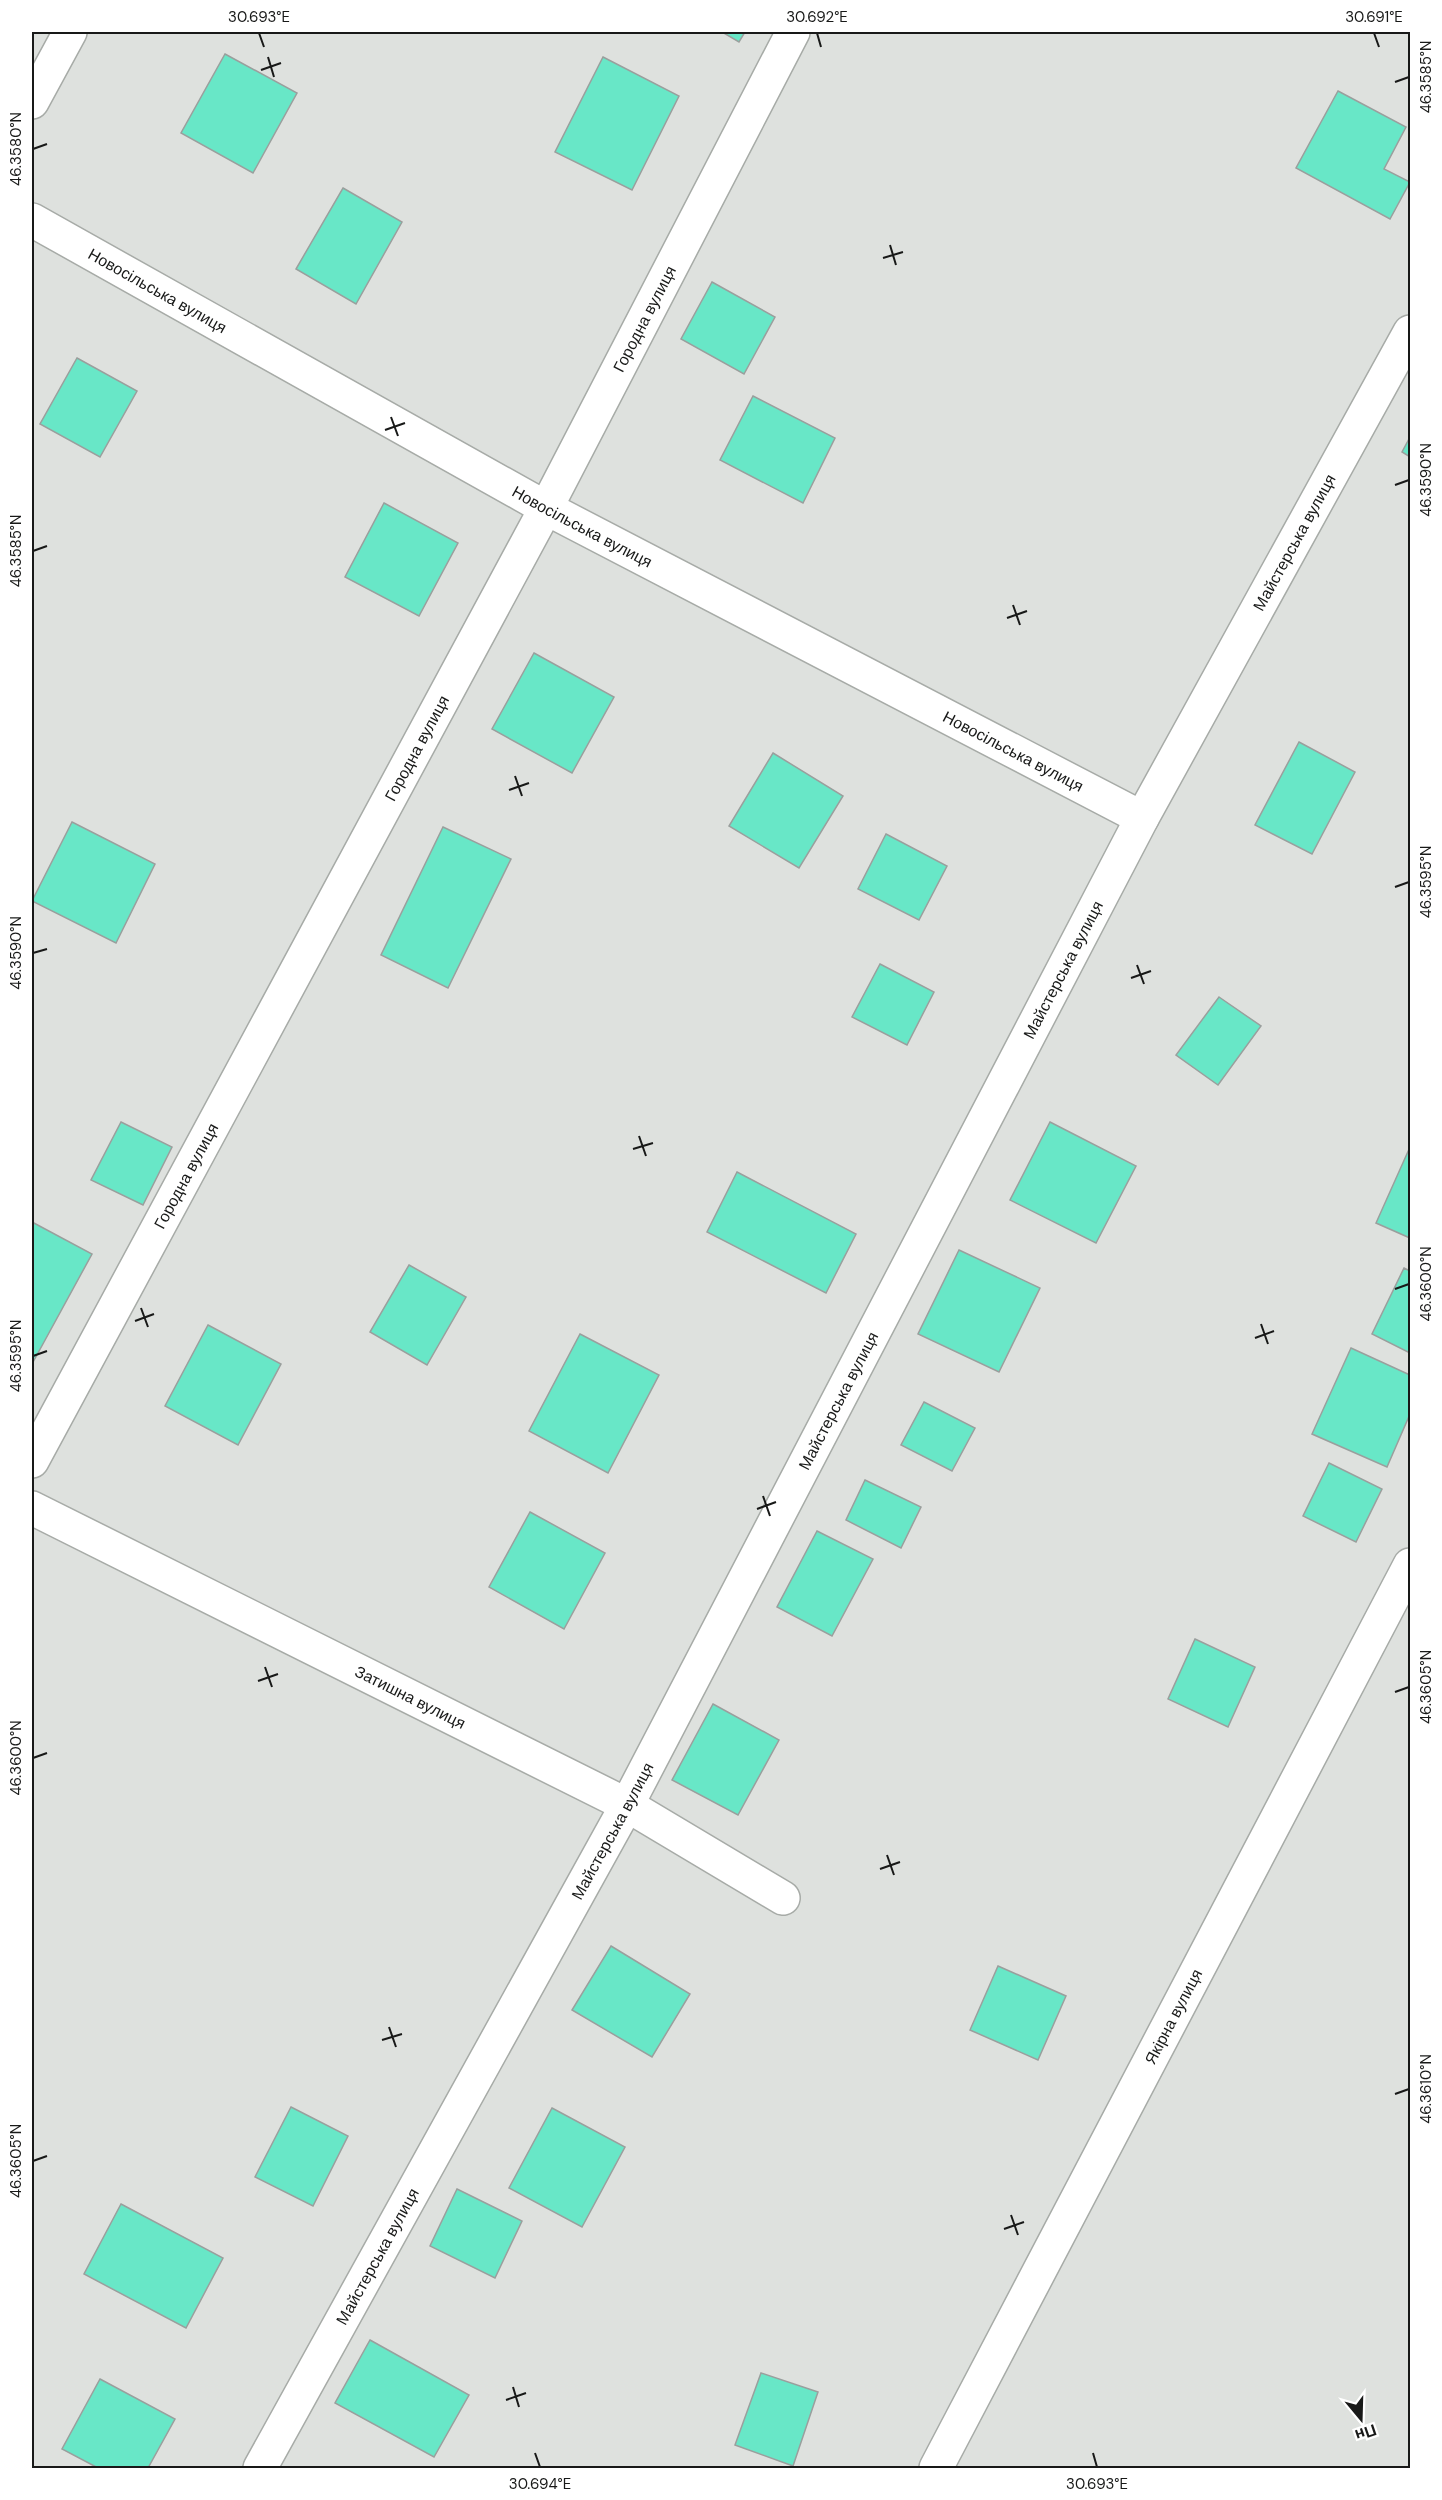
<svg xmlns="http://www.w3.org/2000/svg" width="1442" height="2500" font-family="'DM Sans',sans-serif">
	<style>
		.building { fill: #68e7c7; stroke: #9a9f9d; stroke-width: 1.5 }
		.lines { fill: none; stroke-linecap: round; stroke-linejoin: round }
		.minor-casing { stroke: #a7aba7; stroke-width: 36 }
		.minor { stroke: #fff; stroke-width: 33 }
		.ticks { fill: none; stroke: #181918; stroke-width: 2 }
		.labels { text-anchor: middle; dominant-baseline: central; stroke-width: 4.5; stroke-linejoin: round; paint-order: stroke }
		.street-label { font-size: 16px; fill: #181918; stroke: #fff }
		.neatline { fill: none; stroke: #181918; stroke-width: 2 }
		.ticks-label { font-size: 15px; text-anchor: middle; fill: #181918 }
	</style>
	<rect width="100%" height="100%" fill="#dee1de"/>
	<g class="building">
		<path d="M722,32H745L739,42Z"/>
		<path d="M225,54L297,93L253,173L181,133Z"/>
		<path d="M603,57L679,96L632,190L555,152Z"/>
		<path d="M1338,91L1406,127L1384,169L1410,182L1390,219L1296,168Z"/>
		<path d="M343,188L402,222L356,304L296,269Z"/>
		<path d="M712,282L775,317L744,374L681,339Z"/>
		<path d="M77,358L137,391L100,457L40,424Z"/>
		<path d="M753,396L835,438L803,503L720,460Z"/>
		<path d="M1410,437V457L1402,452Z"/>
		<path d="M384,503L458,543L419,616L345,577Z"/>
		<path d="M534,653L614,697L572,773L492,729Z"/>
		<path d="M1299,742L1355,772L1312,854L1255,825Z"/>
		<path d="M773,753L843,796L799,868L729,826Z"/>
		<path d="M72,822L155,864L116,943L32,901Z"/>
		<path d="M443,827L511,859L448,988L381,955Z"/>
		<path d="M886,834L947,866L919,920L858,889Z"/>
		<path d="M880,964L934,992L907,1045L852,1017Z"/>
		<path d="M1219,997L1261,1026L1218,1085L1176,1055Z"/>
		<path d="M121,1122L172,1147L143,1205L91,1180Z"/>
		<path d="M1050,1122L1136,1166L1096,1243L1010,1200Z"/>
		<path d="M1410,1147V1238L1376,1223Z"/>
		<path d="M737,1172L856,1234L826,1293L707,1232Z"/>
		<path d="M32,1222L92,1254L32,1364Z"/>
		<path d="M959,1250L1040,1288L999,1372L918,1334Z"/>
		<path d="M409,1265L466,1297L427,1365L370,1332Z"/>
		<path d="M1404,1268L1410,1271V1353L1372,1334Z"/>
		<path d="M208,1325L281,1364L238,1445L165,1406Z"/>
		<path d="M580,1334L659,1375L608,1473L529,1431Z"/>
		<path d="M1351,1348L1410,1375V1414L1387,1467L1312,1434Z"/>
		<path d="M924,1402L975,1428L952,1471L901,1445Z"/>
		<path d="M1329,1463L1382,1489L1356,1542L1303,1516Z"/>
		<path d="M865,1480L921,1507L901,1548L846,1520Z"/>
		<path d="M530,1512L605,1553L564,1629L489,1587Z"/>
		<path d="M817,1531L873,1559L832,1636L777,1607Z"/>
		<path d="M1195,1639L1255,1667L1228,1727L1168,1699Z"/>
		<path d="M713,1704L779,1740L738,1815L672,1780Z"/>
		<path d="M611,1946L690,1994L652,2057L572,2010Z"/>
		<path d="M998,1966L1066,1996L1038,2060L970,2030Z"/>
		<path d="M291,2107L348,2136L313,2206L255,2177Z"/>
		<path d="M552,2108L625,2147L582,2227L509,2188Z"/>
		<path d="M457,2189L522,2221L495,2278L430,2246Z"/>
		<path d="M121,2204L223,2258L186,2328L84,2274Z"/>
		<path d="M370,2340L469,2395L434,2457L335,2403Z"/>
		<path d="M761,2373L818,2392L793,2466L735,2445Z"/>
		<path d="M100,2379L175,2419L148,2468H98L62,2449Z"/>
	</g>
	<g class="lines">
		<defs>
			<g id="minor">
				<path d="M32,102L70,32"/>
				<path id="s1" d="M32,220L546,508L1142,818"/>
				<path id="s2" d="M32,1461L546,508L793,32"/>
				<path id="s3" d="M32,1508L627,1805L783,1898"/>
				<path id="s4" d="M260,2468L627,1805L1142,818L1410,332"/>
				<path id="s5" d="M936,2468L1410,1565"/>
			</g>
		</defs>
		<use href="#minor" class="minor-casing"/>
		<use href="#minor" class="minor"/>
	</g>
	<path class="ticks" d="M259,33L264,47M817,33L821,47M1374,33L1379,47M268,57L274,77M261,70L281,63M1395,82L1409,77M33,149L47,144M890,245L896,265M883,258L903,252M391,417L398,436M385,430L405,423M1395,485L1409,480M33,551L47,546M1013,605L1020,625M1007,618L1027,611M515,776L522,796M509,790L529,783M1395,887L1409,882M33,953L47,949M1137,965L1144,984M1131,978L1151,971M639,1136L646,1156M633,1149L653,1143M1395,1289L1409,1284M141,1308L148,1327M135,1321L154,1314M1261,1324L1268,1344M1255,1338L1274,1331M33,1356L47,1351M763,1496L770,1516M757,1509L776,1502M265,1667L272,1687M258,1681L278,1674M1395,1692L1409,1687M33,1758L47,1753M887,1855L894,1875M880,1869L900,1862M389,2027L396,2047M382,2040L402,2034M1395,2094L1409,2089M33,2161L47,2156M1011,2215L1018,2235M1004,2229L1024,2222M513,2387L519,2407M506,2400L526,2393M535,2453L540,2467M1093,2453L1097,2467"/>
	<g class="labels">
		<g class="street-label">
			<text stroke="none"><textPath href="#s1" startOffset="144">Новосільська вулиця</textPath></text>
			<text stroke="none"><textPath href="#s2" startOffset="1296">Городна вулиця</textPath></text>
			<text stroke="none"><textPath href="#s1" startOffset="630">Новосільська вулиця</textPath></text>
			<text stroke="none"><textPath href="#s4" startOffset="2186">Майстерська вулиця</textPath></text>
			<text stroke="none"><textPath href="#s2" startOffset="810">Городна вулиця</textPath></text>
			<text stroke="none"><textPath href="#s1" startOffset="1116">Новосільська вулиця</textPath></text>
			<text stroke="none"><textPath href="#s4" startOffset="1700">Майстерська вулиця</textPath></text>
			<text stroke="none"><textPath href="#s2" startOffset="324">Городна вулиця</textPath></text>
			<text stroke="none"><textPath href="#s4" startOffset="1214">Майстерська вулиця</textPath></text>
			<text stroke="none"><textPath href="#s3" startOffset="423">Затишна вулиця</textPath></text>
			<text stroke="none"><textPath href="#s4" startOffset="728">Майстерська вулиця</textPath></text>
			<text stroke="none"><textPath href="#s5" startOffset="510">Якірна вулиця</textPath></text>
			<text stroke="none"><textPath href="#s4" startOffset="242">Майстерська вулиця</textPath></text>
		</g>
	</g>
	<rect width="1442" height="2500" fill="none" stroke="#ffffff" stroke-width="66"/>
	<g transform="translate(1361 2419) rotate(161)" stroke="#ffffff" stroke-width="4.5" paint-order="stroke">
	<path d="M0-4.5L10 22L0 15L-10 22Z" fill="#181918"/>
	<text y="-9" font-size="16" font-weight="bold" text-anchor="middle" fill="#181918">Пн</text>
	</g>
	<rect x="33" y="33" width="1376" height="2434" class="neatline"/>
	<g class="ticks-label">
		<text x="259" y="22">30.693°E</text>
		<text x="817" y="22">30.692°E</text>
		<text x="1374" y="22">30.691°E</text>
		<text transform="translate(1426 77) rotate(-90)" y="5">46.3585°N</text>
		<text transform="translate(16 149) rotate(-90)" y="5">46.3580°N</text>
		<text transform="translate(1426 480) rotate(-90)" y="5">46.3590°N</text>
		<text transform="translate(16 551) rotate(-90)" y="5">46.3585°N</text>
		<text transform="translate(1426 882) rotate(-90)" y="5">46.3595°N</text>
		<text transform="translate(16 953) rotate(-90)" y="5">46.3590°N</text>
		<text transform="translate(1426 1284) rotate(-90)" y="5">46.3600°N</text>
		<text transform="translate(16 1356) rotate(-90)" y="5">46.3595°N</text>
		<text transform="translate(1426 1687) rotate(-90)" y="5">46.3605°N</text>
		<text transform="translate(16 1758) rotate(-90)" y="5">46.3600°N</text>
		<text transform="translate(1426 2089) rotate(-90)" y="5">46.3610°N</text>
		<text transform="translate(16 2161) rotate(-90)" y="5">46.3605°N</text>
		<text x="540" y="2489">30.694°E</text>
		<text x="1097" y="2489">30.693°E</text>
	</g>
</svg>
